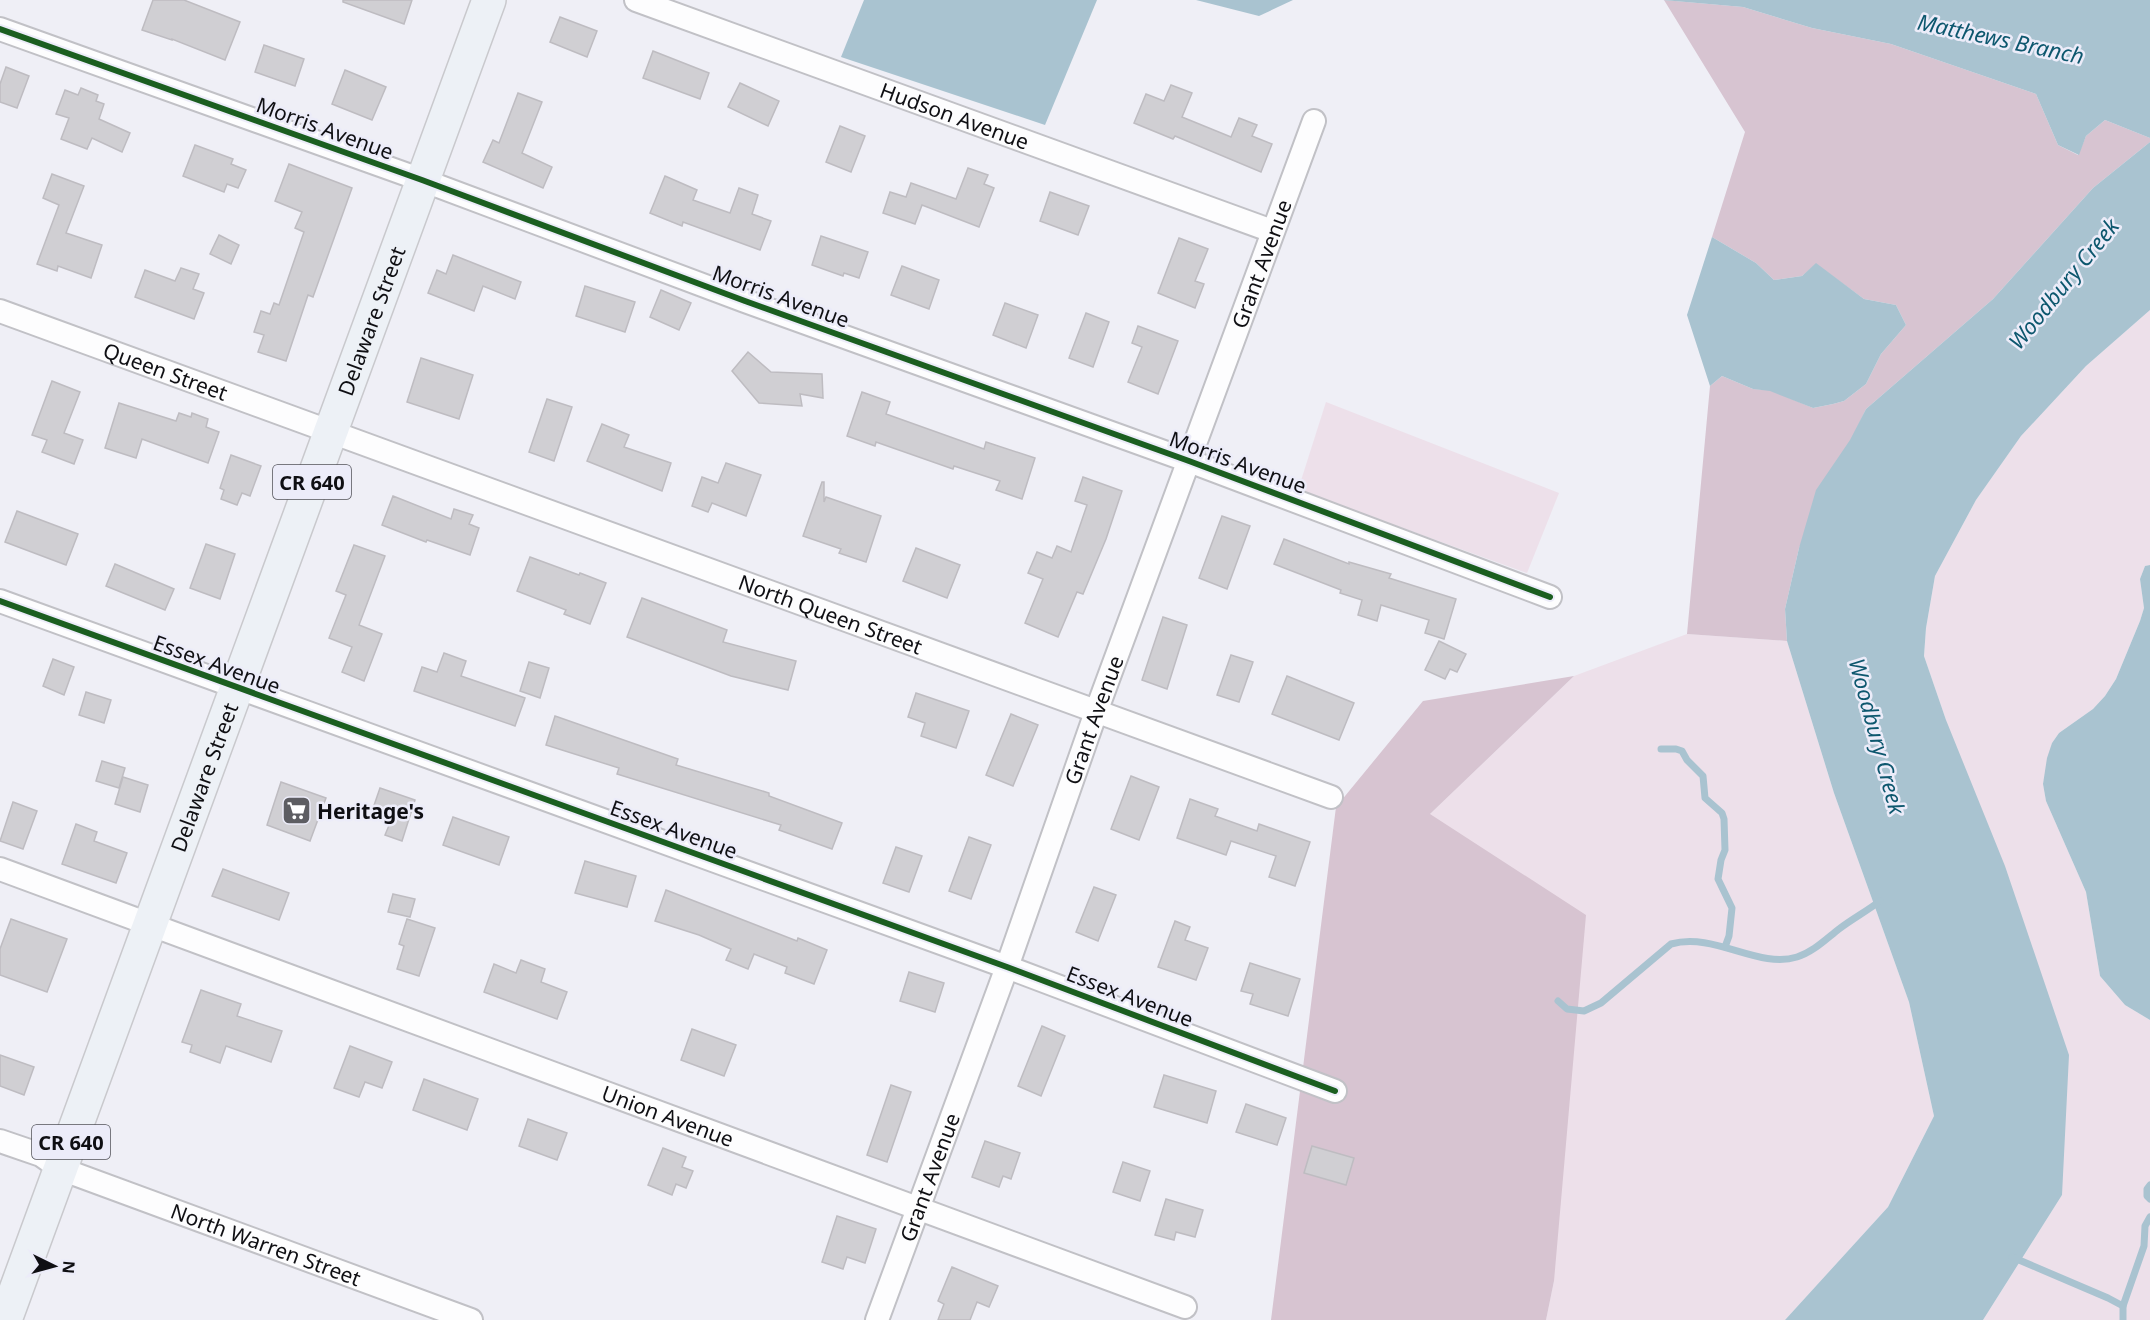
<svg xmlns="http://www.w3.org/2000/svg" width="2150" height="1320" font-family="'Noto Sans',sans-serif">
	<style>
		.green { fill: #ede0ea }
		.forest { fill: #d7c4d1 }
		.water { fill: #a9c3d0 }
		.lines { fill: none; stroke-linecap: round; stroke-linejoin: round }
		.stream { stroke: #a9c3d0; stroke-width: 7 }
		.building { fill: #d0cfd3; stroke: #bebcc1; stroke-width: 1.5 }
		.minor-casing { stroke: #c1c1c6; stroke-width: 26 }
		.primary-casing { stroke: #c9c9cd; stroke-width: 36 }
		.minor { stroke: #fdfdfe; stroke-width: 22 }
		.primary { stroke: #edf1f6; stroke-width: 33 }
		.cycleway-casing { stroke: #ececf9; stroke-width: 10 }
		.cycleway { stroke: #1b5e20; stroke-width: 6 }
		.labels { text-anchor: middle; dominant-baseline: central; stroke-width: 5; stroke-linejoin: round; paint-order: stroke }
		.shield { fill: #ececf9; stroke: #515158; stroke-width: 1.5 }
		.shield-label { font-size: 20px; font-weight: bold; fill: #0f0f13 }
		.street-label { font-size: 21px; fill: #0f0f13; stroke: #ececf9 }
		.poi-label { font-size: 21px; font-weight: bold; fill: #0f0f13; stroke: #ececf9; text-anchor: start }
		.water-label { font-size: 22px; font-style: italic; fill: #0d576e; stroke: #ececf9 }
	</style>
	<rect width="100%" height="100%" fill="#efeff6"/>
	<g class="green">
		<path d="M2150,310V565L2145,566L2140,579L2144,608L2140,621L2116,679L2105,696L2093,709L2059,733L2052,743L2043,784L2046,801L2086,892L2100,976L2125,1005L2150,1020V1320H1983L2062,1195L1946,720L1924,656L1926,628L1935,576L1976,500L2021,436L2086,366Z"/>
		<path d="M1326,402L1559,493L1527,573L1298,490Z"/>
		<path d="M1687,634L1787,641L1834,793L1909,1002L1934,1116L1888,1207L1785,1320H1546L1554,1281L1430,814L1574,676Z"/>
	</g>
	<g class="forest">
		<path d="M1664,0L1743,7L1812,28L1891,44L2036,94L2058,145L2078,155L2086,136L2105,120L2150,138V142L2093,188L1993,299L1866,409L1799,548L1785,609L1787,641L1687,634L1710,386L1722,376L1753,389L1770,390L1813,408L1833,404L1844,401L1866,384L1881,354L1906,325L1896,305L1864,299L1816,264L1802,276L1774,280L1756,263L1712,237L1745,132Z"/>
		<path d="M1574,676L1430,814L1586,915L1554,1281L1546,1320H1271L1336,807L1423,701Z"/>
	</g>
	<g class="water">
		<path d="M864,0H1097L1045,125L841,57Z"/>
		<path d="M1196,0H1293L1259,16Z"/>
		<path d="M1663,0H2150V138L2105,120L2086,136L2079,155L2058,145L2036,94L1891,44L1812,28L1743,7Z"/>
		<path d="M2150,142V310L2086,366L2021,436L1976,500L1935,576L1926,628L1924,656L1946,720L2005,866L2069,1055L2062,1195L1983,1320H1785L1888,1207L1934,1116L1909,1002L1834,793L1787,641L1785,609L1799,548L1816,490L1850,440L1866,409L1993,299L2093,188Z"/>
		<path d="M1712,237L1756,263L1774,280L1802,276L1816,263L1864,299L1896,305L1906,325L1881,354L1866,384L1844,401L1833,404L1813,408L1770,391L1753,389L1722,376L1710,386L1687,315Z"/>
		<path d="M2150,565V1020L2125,1005L2100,976L2086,892L2046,801L2043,784L2047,758L2052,743L2059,733L2093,709L2105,696L2116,679L2140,621L2144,608L2140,579L2145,566Z"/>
	</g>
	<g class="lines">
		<g class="stream">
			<path d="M1661,749H1676L1682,751L1687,760L1703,776L1705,798L1722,813L1724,819L1725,850L1721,860L1718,879L1732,908L1729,936L1725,947"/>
			<path d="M1558,1001L1567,1009L1584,1011L1601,1003L1671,944C1715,932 1758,969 1797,957C1813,952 1825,940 1839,929C1852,919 1867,911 1880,901"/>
			<path d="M2150,1185L2147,1189V1196L2150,1199"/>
			<path d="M2012,1257L2108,1298L2123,1306"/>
			<path d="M2123,1320V1306L2144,1246L2145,1226L2150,1217"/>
		</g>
	</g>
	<g class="building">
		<path d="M153,0H184L240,22L225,60L172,39V40L142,30Z"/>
		<path d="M343,0H412L404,24L343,2Z"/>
		<path d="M560,17L597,31L587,57L550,42Z"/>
		<path d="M264,45L304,59L295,86L255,72Z"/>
		<path d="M653,51L709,73L700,99L643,78Z"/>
		<path d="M6,67L29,76L17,108L0,102V84Z"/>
		<path d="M345,70L386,87L372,120L332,104Z"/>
		<path d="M740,83L779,101L768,126L728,107Z"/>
		<path d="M1171,85L1192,93L1182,117L1231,137L1239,118L1257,125L1252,136L1272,144L1261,172L1175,136L1173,139L1134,123L1146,94L1164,101Z"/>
		<path d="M81,88L98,95L96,101L104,104L99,119L130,133L122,152L92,138L87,149L61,139L69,118L56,114L65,90L78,95Z"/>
		<path d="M518,93L542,102L522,153L552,167L543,188L483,162L493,140L499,143Z"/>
		<path d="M840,126L865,136L851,172L826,162Z"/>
		<path d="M195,145L233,159L231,164L246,170L238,188L227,184L224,192L183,176Z"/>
		<path d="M289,164L352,188L313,297L308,295L286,361L258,352L264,335L254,332L261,311L270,314L274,303L279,305L304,232L295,228L302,212L275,201Z"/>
		<path d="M968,168L988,175L984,184L994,188L979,227L922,205L915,224L883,213L890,192L906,197L911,183L956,199Z"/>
		<path d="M52,174L84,186L66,233L102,245L91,278L58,266L57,271L37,264L59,205L43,198Z"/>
		<path d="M665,176L697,190L693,200L730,213L739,188L758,195L752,214L771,221L760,250L683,222L682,226L650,213Z"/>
		<path d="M1050,192L1089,206L1078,235L1040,221Z"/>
		<path d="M219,235L239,245L231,264L210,254Z"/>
		<path d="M821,236L868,252L859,278L844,273L843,276L812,265Z"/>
		<path d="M1179,238L1208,249L1195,281L1204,284L1195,308L1158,293Z"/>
		<path d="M453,255L521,282L515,299L483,286L474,311L428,293L437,270L446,274Z"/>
		<path d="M902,266L939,280L929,309L891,295Z"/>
		<path d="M181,268L199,274L193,289L204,293L194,319L135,297L145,270L175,281Z"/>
		<path d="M585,286L635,302L625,332L576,316Z"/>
		<path d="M661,290L691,303L679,330L650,317Z"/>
		<path d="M1005,303L1038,315L1026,348L993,335Z"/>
		<path d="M1086,313L1109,322L1093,367L1069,358Z"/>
		<path d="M1138,326L1178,341L1158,394L1128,382L1142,347L1132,343Z"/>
		<path d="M748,352L771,372L822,374L823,398L800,394L802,406L759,403L732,371Z"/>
		<path d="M421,358L473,375L459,419L407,402Z"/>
		<path d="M52,381L80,392L64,433L83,440L74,464L42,452L47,440L32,435Z"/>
		<path d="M862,392L890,402L886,414L984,449L986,442L1035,458L1022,499L996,490L1000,481L954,466L953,469L876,442L875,446L847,436Z"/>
		<path d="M547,399L572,407L554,461L529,452Z"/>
		<path d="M119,403L176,421L179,413L191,417L192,413L208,419L206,427L219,432L208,463L142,439L136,458L105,448Z"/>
		<path d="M602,424L629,435L624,447L671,463L662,491L587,461Z"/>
		<path d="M231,455L261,466L250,496L242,493L237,505L221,499L224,490L220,488Z"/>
		<path d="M726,463L761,475L746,516L712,503L708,512L692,506L702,477L718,483Z"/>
		<path d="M1083,477L1122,491L1106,539L1083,594L1077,592L1058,637L1025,623L1043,579L1028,573L1037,552L1052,558L1057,546L1071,552L1087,505L1075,501Z"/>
		<path d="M822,482H824V502L826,497L881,516L866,562L839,553L841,549L803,536Z"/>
		<path d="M393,496L451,519L454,509L473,515L469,524L479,528L470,555L427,540L426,542L382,525Z"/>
		<path d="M17,511L78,534L66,565L5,542Z"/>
		<path d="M1222,516L1250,526L1227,589L1199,578Z"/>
		<path d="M1284,539L1349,564V562L1391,574L1389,578L1456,599L1444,639L1425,633L1429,620L1381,605L1377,621L1358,615L1362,600L1340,593L1341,590L1274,564Z"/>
		<path d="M206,544L235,554L220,599L190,588Z"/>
		<path d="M354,545L385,556L359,625L382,634L364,681L342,672L352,647L329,638L346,595L336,591Z"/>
		<path d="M916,548L960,565L947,598L903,581Z"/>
		<path d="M530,557L579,575L580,573L606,583L590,624L564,614L566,610L517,591Z"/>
		<path d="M115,564L174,589L165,610L106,586Z"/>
		<path d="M642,598L727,630L723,642L796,661L788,690L731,676L627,637Z"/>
		<path d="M1163,617L1187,625L1167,689L1142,680Z"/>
		<path d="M1439,641L1466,654L1457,672L1450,669L1445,679L1425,670Z"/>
		<path d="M444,653L466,661L461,676L525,698L515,726L414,691L422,667L437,672Z"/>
		<path d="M1231,655L1253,662L1239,702L1217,695Z"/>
		<path d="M53,659L74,667L64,695L43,686Z"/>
		<path d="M529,662L549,668L540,698L520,691Z"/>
		<path d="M1287,676L1354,703L1339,740L1272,714Z"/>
		<path d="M86,692L111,700L104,723L79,715Z"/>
		<path d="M916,693L969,711L956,748L921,736L925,723L908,717Z"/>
		<path d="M1011,714L1038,725L1013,786L986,775Z"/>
		<path d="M555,716L678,759L676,765L769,793V796L842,823L832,849L779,830L781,825L617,774L619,768L546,745Z"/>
		<path d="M102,761L125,768L119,788L96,781Z"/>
		<path d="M1131,776L1159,787L1139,840L1111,829Z"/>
		<path d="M123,777L148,785L140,812L115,804Z"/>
		<path d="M281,782L326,798L310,841L267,825Z"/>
		<path d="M380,788L415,800L402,841L385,835L390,823L370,817Z"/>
		<path d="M1190,799L1218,809L1215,816L1257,831L1259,824L1310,842L1295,886L1269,877L1276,856L1231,841L1226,855L1177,838Z"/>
		<path d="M13,802L37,811L23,849L0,841Z"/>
		<path d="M453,817L509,837L499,865L443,845Z"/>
		<path d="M76,824L97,832L94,841L127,853L116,883L62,864Z"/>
		<path d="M969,837L991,845L971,899L949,891Z"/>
		<path d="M896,847L922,856L909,892L883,883Z"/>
		<path d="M585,861L636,876L627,907L575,893Z"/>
		<path d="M223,869L289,893L279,920L212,896Z"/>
		<path d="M1094,887L1116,895L1098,941L1076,932Z"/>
		<path d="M666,890L797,941L798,938L827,950L814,984L785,973L787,967L754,954L748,969L726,960L731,949L699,935L655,921Z"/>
		<path d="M393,894L415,899L410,917L388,912Z"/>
		<path d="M11,919L67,939L47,992L0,975V949Z"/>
		<path d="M407,919L435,928L419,976L397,969L404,946L399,944Z"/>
		<path d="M1175,921L1190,927L1185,940L1208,948L1196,980L1158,967Z"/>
		<path d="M521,960L545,969L541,982L567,992L557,1019L484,992L494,964L516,973Z"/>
		<path d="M1250,963L1300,979L1288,1016L1250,1004L1253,994L1241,991Z"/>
		<path d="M909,972L944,983L935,1012L900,1001Z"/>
		<path d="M201,990L241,1004L237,1016L282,1031L271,1062L226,1046L220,1063L190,1052L192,1045L182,1042Z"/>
		<path d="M1042,1026L1065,1036L1041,1096L1018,1086Z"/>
		<path d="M692,1029L736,1045L724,1076L681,1060Z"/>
		<path d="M350,1046L392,1062L382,1088L365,1082L359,1097L334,1088Z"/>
		<path d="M0,1055L34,1067L24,1095L0,1086Z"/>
		<path d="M1164,1075L1216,1091L1207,1123L1154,1107Z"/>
		<path d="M424,1079L478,1099L467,1130L413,1110Z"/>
		<path d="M891,1085L911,1092L887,1162L867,1155Z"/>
		<path d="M1246,1104L1286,1118L1277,1145L1236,1132Z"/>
		<path d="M528,1119L567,1133L557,1160L519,1146Z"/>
		<path d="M985,1141L1020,1153L1011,1179L1003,1176L999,1187L972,1177Z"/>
		<path d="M1312,1146L1354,1158L1346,1185L1304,1173Z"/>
		<path d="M663,1148L686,1157L682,1167L693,1171L686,1188L676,1184L672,1195L648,1185Z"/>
		<path d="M1123,1162L1150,1171L1140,1201L1113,1192Z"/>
		<path d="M1166,1199L1203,1210L1195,1237L1176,1232L1174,1240L1155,1235Z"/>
		<path d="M837,1216L876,1229L865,1263L847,1257L843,1269L822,1262Z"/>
		<path d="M952,1267L998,1286L989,1307L977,1302L970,1320H938L944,1304L938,1301Z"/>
	</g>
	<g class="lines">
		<defs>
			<g id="minor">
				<path id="s1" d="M636,0L1272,231"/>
				<path d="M0,29L422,180L745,301L1189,461L1550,597"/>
				<path id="s2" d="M0,311L1331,797"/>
				<path d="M0,601L1007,967L1335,1091"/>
				<path id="s3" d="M0,869L1185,1307"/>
				<path id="s4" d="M0,1141L41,1155L61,1169L471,1320"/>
				<path id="s5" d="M877,1320L1007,967L1096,712L1314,121"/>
			</g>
			<g id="primary">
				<path id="s6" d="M5,1320L489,0"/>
			</g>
		</defs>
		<use href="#minor" class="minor-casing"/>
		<use href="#primary" class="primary-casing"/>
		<use href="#minor" class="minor"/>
		<use href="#primary" class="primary"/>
		<defs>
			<g id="cycleway">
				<path d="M0,29L422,180L745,301L1189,461L1550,597"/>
				<path d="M0,601L1007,967L1335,1091"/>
			</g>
		</defs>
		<use href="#cycleway" class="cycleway-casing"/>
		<use href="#cycleway" class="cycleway"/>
	</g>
	<defs>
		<symbol id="supermarket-square" viewBox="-11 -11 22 22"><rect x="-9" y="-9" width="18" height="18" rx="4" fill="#5d5d62" stroke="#ececf9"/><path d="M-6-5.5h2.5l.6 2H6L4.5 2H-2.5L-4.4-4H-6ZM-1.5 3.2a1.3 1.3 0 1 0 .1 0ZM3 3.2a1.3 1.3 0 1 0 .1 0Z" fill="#fff"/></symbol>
	</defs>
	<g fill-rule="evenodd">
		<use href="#supermarket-square" x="280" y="794" width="33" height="33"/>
	</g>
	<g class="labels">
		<g class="shield">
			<rect x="273" y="465" width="78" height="34" rx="4.5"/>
			<rect x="32" y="1125" width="78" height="34" rx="4.5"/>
		</g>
		<g class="shield-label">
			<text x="312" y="482">CR 640</text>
			<text x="71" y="1142">CR 640</text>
		</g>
		<g class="street-label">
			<text stroke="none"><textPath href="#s1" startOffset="339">Hudson Avenue</textPath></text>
			<text transform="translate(325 128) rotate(20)">Morris Avenue</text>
			<text stroke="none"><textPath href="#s5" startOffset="1124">Grant Avenue</textPath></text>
			<text transform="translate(781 296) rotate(20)">Morris Avenue</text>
			<text stroke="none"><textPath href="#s6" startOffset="1064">Delaware Street</textPath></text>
			<text stroke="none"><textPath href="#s2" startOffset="176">Queen Street</textPath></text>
			<text transform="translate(1238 462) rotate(20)">Morris Avenue</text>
			<text stroke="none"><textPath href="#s2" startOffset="884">North Queen Street</textPath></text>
			<text transform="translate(217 664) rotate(20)">Essex Avenue</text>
			<text stroke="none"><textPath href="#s5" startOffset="638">Grant Avenue</textPath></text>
			<text stroke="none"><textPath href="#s6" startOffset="578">Delaware Street</textPath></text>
			<text transform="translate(674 829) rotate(20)">Essex Avenue</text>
			<text transform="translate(1130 996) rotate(21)">Essex Avenue</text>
			<text stroke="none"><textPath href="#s3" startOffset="712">Union Avenue</textPath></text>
			<text stroke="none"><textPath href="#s5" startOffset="152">Grant Avenue</textPath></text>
			<text stroke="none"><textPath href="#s4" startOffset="286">North Warren Street</textPath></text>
		</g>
		<g class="poi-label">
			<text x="317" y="811">Heritage's</text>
		</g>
		<g class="water-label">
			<text transform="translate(2001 38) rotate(12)">Matthews Branch</text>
			<text transform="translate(2063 283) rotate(-51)">Woodbury Creek</text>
			<text transform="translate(1878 736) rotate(75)">Woodbury Creek</text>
		</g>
	</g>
	<g transform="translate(54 1266) rotate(95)" stroke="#ececf9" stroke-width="4.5" paint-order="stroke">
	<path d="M0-4.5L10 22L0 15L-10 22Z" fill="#0f0f13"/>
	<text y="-9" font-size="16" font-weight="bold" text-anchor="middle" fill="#0f0f13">N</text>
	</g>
</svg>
